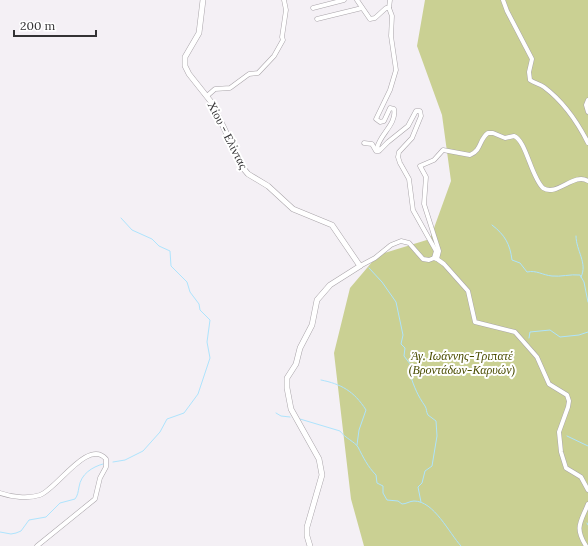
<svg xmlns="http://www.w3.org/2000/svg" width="588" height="546" font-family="Lora,serif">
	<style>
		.green { fill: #cad093 }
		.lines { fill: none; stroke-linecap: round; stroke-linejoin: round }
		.stream { stroke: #aee4fd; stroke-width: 1 }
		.minor-casing { stroke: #a9a4a9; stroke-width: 5 }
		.major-casing { stroke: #a9a4a9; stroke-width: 6 }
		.minor { stroke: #fff; stroke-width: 4 }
		.major { stroke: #fff; stroke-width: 5 }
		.labels { text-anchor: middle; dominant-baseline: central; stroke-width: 4; stroke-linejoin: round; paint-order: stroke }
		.street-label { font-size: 12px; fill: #333234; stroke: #fff }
		.park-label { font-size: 12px; font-style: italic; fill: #4b4d02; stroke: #fff }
	</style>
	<rect width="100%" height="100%" fill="#f4f0f5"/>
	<path class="green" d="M425,0H588V546H364L351,499L334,353L350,288L378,255L430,239L451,181L442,115L417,46Z"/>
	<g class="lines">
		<g class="stream">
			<path d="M492,225C505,235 510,244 512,260L520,263L527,272C537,270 542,275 552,276C561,277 570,274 580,275L584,282L588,302"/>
			<path d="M576,236C576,251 588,263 581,277"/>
			<path d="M369,268L382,282L396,302L403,335L401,344L405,348L404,356L414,369L410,374C414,387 418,396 425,406C427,409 426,412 428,415L436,421L437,436L432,466L425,471L422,483L418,487L421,502"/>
			<path d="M529,338L530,332L550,330L560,337L579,335L588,332"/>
			<path d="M321,380C341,384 354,391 366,410L359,430L357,445"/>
			<path d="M276,413L281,416L290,417"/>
			<path d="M300,419L340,431C345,438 355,442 358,447C363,457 368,467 376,475L377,483L383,486V493L387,500L398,501L402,504C406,504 410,501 414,501C434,501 449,533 461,546"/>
			<path d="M567,436L588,446"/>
			<path d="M113,462L125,460L143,451L160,432L167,419L184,413L198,394L210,358L207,342L210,320L200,310L199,304L190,292L187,282L171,266L170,251L159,246L152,239L132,230L121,218"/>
			<path d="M587,523L588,525"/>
			<path d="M0,532L11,534L16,533L21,531L29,520L46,517L60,503L75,499C78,495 78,492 79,487C81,474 92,467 103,464"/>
		</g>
		<defs>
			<g id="minor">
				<path d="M357,0L370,19L375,18L386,8H389L392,16L391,36L396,70L390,90L376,119L380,122L384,121L390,108L394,109C397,124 380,134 377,148L380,150L388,142L408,126L416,111H420L421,116L412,138L399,152L398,157L400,163L409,179L413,210L436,251L434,258L429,260L423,259L409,243L401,241L391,245L375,258L360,266"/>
				<path d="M503,0L507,11L532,59L529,72L530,80C534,83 540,84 544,87C564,102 577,121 588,143"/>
				<path d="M313,8L344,0"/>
				<path d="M389,8L390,0"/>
				<path d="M317,19L362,8"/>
				<path d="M207,96L215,89L230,88L249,74L258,73L274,56L283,40L282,37L286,10L284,0"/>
				<path d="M588,100L586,105L588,112"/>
				<path d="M364,143L372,144L376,151H379"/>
				<path d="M434,258L437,259L439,251L424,204L426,177L420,166L434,160L443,150L470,155C482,150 479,139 488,133H493L505,138L514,136C526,140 531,177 543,188C557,197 574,172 588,181"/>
				<path d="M437,259L444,264L468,291L475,322L515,332L537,357L549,384L567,395L569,401L568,407L559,432L561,452L566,468L581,477L588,490"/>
				<path d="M0,493C11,497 28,499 40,495C57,489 88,438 106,459V467L100,478L95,499L37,546"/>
				<path d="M586,546C574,527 581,522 588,504"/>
			</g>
			<path id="major" d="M203,0L199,33L185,57V66L189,74L212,103L243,168L248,174L268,186L293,209L332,225L360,266L330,285L317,300L312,325L300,348L296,364L287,378V388L291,409L319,459L322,475L307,527V536L310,546"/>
		</defs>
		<use href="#minor" class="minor-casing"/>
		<use href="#major" class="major-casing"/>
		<use href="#minor" class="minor"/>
		<use href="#major" class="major"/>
	</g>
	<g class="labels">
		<g class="street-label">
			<text transform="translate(228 135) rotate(63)">Χίου - Ελίντας</text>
		</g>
		<g class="park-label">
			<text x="462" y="355">Άγ. Ιωάννης-Τριπατέ<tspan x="462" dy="14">(Βροντάδων-Καρυών)</tspan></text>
		</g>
	</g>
	<path d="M14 30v6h82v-6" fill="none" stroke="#333234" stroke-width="2"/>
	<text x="20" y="30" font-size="12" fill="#333234" stroke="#ffffff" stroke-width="3" paint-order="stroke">200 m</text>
</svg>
